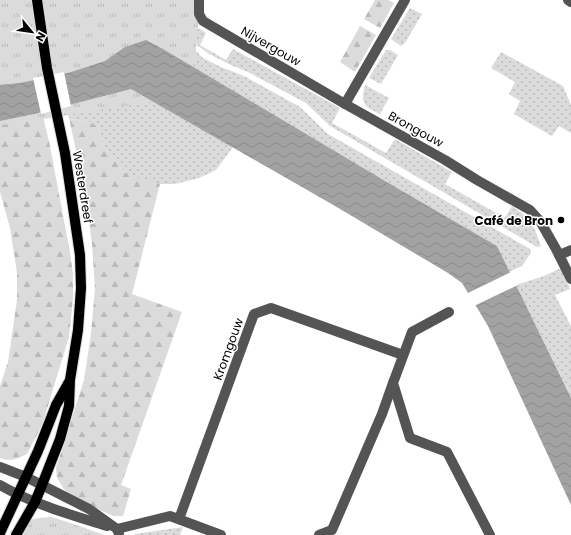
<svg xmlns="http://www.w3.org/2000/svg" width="571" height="535" font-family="Poppins,sans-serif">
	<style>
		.grass { fill: url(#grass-dots) }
		.forest { fill: url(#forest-firs) }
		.park { fill: url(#park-tufts) }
		.water { fill: url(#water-waves) }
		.pier { fill: #fff }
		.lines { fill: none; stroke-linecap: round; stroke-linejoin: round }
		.major-casing { stroke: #dbdbdb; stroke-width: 12 }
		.minor { stroke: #545454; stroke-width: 10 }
		.major { stroke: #000; stroke-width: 10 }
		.poi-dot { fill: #000; stroke: #fff; stroke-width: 1.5 }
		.labels { text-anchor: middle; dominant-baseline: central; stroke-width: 3; stroke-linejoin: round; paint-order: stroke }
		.street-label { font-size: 12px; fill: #000; stroke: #fff }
		.poi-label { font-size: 12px; font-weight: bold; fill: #000; stroke: #fff; text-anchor: end }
	</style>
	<defs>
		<pattern id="grass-dots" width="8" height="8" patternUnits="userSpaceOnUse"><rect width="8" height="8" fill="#dbdbdb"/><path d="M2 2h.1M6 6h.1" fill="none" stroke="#bababa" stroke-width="1.8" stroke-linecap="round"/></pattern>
		<pattern id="forest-firs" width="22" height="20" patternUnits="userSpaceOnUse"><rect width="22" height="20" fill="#dbdbdb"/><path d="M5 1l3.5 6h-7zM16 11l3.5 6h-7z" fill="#bababa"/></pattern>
		<pattern id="park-tufts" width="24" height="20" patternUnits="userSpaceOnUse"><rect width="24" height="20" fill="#dbdbdb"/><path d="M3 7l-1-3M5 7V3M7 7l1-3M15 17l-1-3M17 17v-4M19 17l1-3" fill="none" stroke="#bababa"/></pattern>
		<pattern id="water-waves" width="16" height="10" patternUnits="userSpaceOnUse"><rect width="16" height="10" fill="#a2a2a2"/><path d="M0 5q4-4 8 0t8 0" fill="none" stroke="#8a8a8a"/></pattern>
	</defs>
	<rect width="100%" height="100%" fill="#fff"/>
	<g class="grass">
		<path d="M410,8L422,14L405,43L401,46L391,39Z"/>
		<path d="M199,28L206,33L200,45L226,60L233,49L340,108L332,123L386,153L395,139L452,172L445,184L505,218L512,206L530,219L537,235L541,246L537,247L443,192L330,126L306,103L250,73L231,65L209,54L194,43L190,37Z"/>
		<path d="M184,39L203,58L221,67L244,76L300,107L328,134L530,249L531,253L522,266L509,272L497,246L385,181L98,61Z"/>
		<path d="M386,50H390L398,55L381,84L369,78Z"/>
		<path d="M501,52L563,86L571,105V133L559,126L552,136L514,114L520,101L509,94L515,82L491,68Z"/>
		<path d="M365,85L389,98L380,114C364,107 360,103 365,85Z"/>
		<path d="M131,88L233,147L216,170L199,178L175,184H156L133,178L122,170L103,146L99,127L92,123L69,118L66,105Z"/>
		<path d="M561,268L570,289L555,295L571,326V398L516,285L544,276Z"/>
		<path d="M183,527L180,535H135V534Z"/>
	</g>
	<g class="forest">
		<path d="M375,0H388L394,3L380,28L364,19Z"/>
		<path d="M360,26L376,35L355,72L340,62Z"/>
		<path d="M42,112L50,146L69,247L73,273V299L69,337L42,425L27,454C17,459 11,462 0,458V386L8,362L17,300V273L10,228L0,192V121Z"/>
		<path d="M69,118L92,123L99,127L103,146L122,170L131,176L160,184L132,294L182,312L121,485L131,489L123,516H113L87,504L70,495L64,489L57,478L56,468L84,380L91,333L95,289L92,244L85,193Z"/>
	</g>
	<g class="park">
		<path d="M0,0H200L192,95L0,126Z"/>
		<path d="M52,517L85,528L104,535H20L28,520L39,518Z"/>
	</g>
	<path class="water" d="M146,40L163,49L385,181L497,246L571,398V505L488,326L462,283L448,273L335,206L131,89L34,114L0,121V85L20,83L68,73L105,61L125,47Z"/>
	<g class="pier">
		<path d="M64,72L71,106L41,114L33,78Z"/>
		<path d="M511,272L518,285L474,306L466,294Z"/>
	</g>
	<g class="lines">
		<defs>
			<g id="major">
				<path d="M0,533L38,451L56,405L69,382"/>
				<path d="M16,535L35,502L42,485L60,439L69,406L70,380L78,330L81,288L80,255L65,153L47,68L37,0"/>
			</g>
		</defs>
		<use href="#major" class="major-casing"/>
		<g class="minor">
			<path d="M199,0V14L203,21L345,104"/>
			<path d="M405,0L345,104L445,160L477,180L530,210L540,221L556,249L571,279"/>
			<path d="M568,0L571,2"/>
			<path d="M559,255L571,250"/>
			<path d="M449,312L412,332L393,383L410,438L447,452L490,535"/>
			<path d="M0,467L26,477L89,509L117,529"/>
			<path d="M0,485C33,504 71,515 107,526"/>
			<path d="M179,519L254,314L271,308L403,355"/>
			<path d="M119,534L117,529L170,516L221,535"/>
			<path d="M319,535L332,530L382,414L393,383"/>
		</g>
		<use href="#major" class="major"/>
	</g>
	<circle class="poi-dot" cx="561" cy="220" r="4"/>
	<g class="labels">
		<g class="street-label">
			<text transform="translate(271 46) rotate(30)">Nijvergouw</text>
			<text transform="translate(416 129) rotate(29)">Brongouw</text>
			<text transform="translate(83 187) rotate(81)">Westerdreef</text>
			<text transform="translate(228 349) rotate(-70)">Kromgouw</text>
		</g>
		<g class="poi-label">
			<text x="553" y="220">Café de Bron</text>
		</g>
	</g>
	<g transform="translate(32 32) rotate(119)" stroke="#ffffff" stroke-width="3" paint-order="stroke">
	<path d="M0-3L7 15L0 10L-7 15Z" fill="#000000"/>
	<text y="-6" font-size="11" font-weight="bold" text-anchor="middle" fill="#000000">N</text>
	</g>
</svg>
